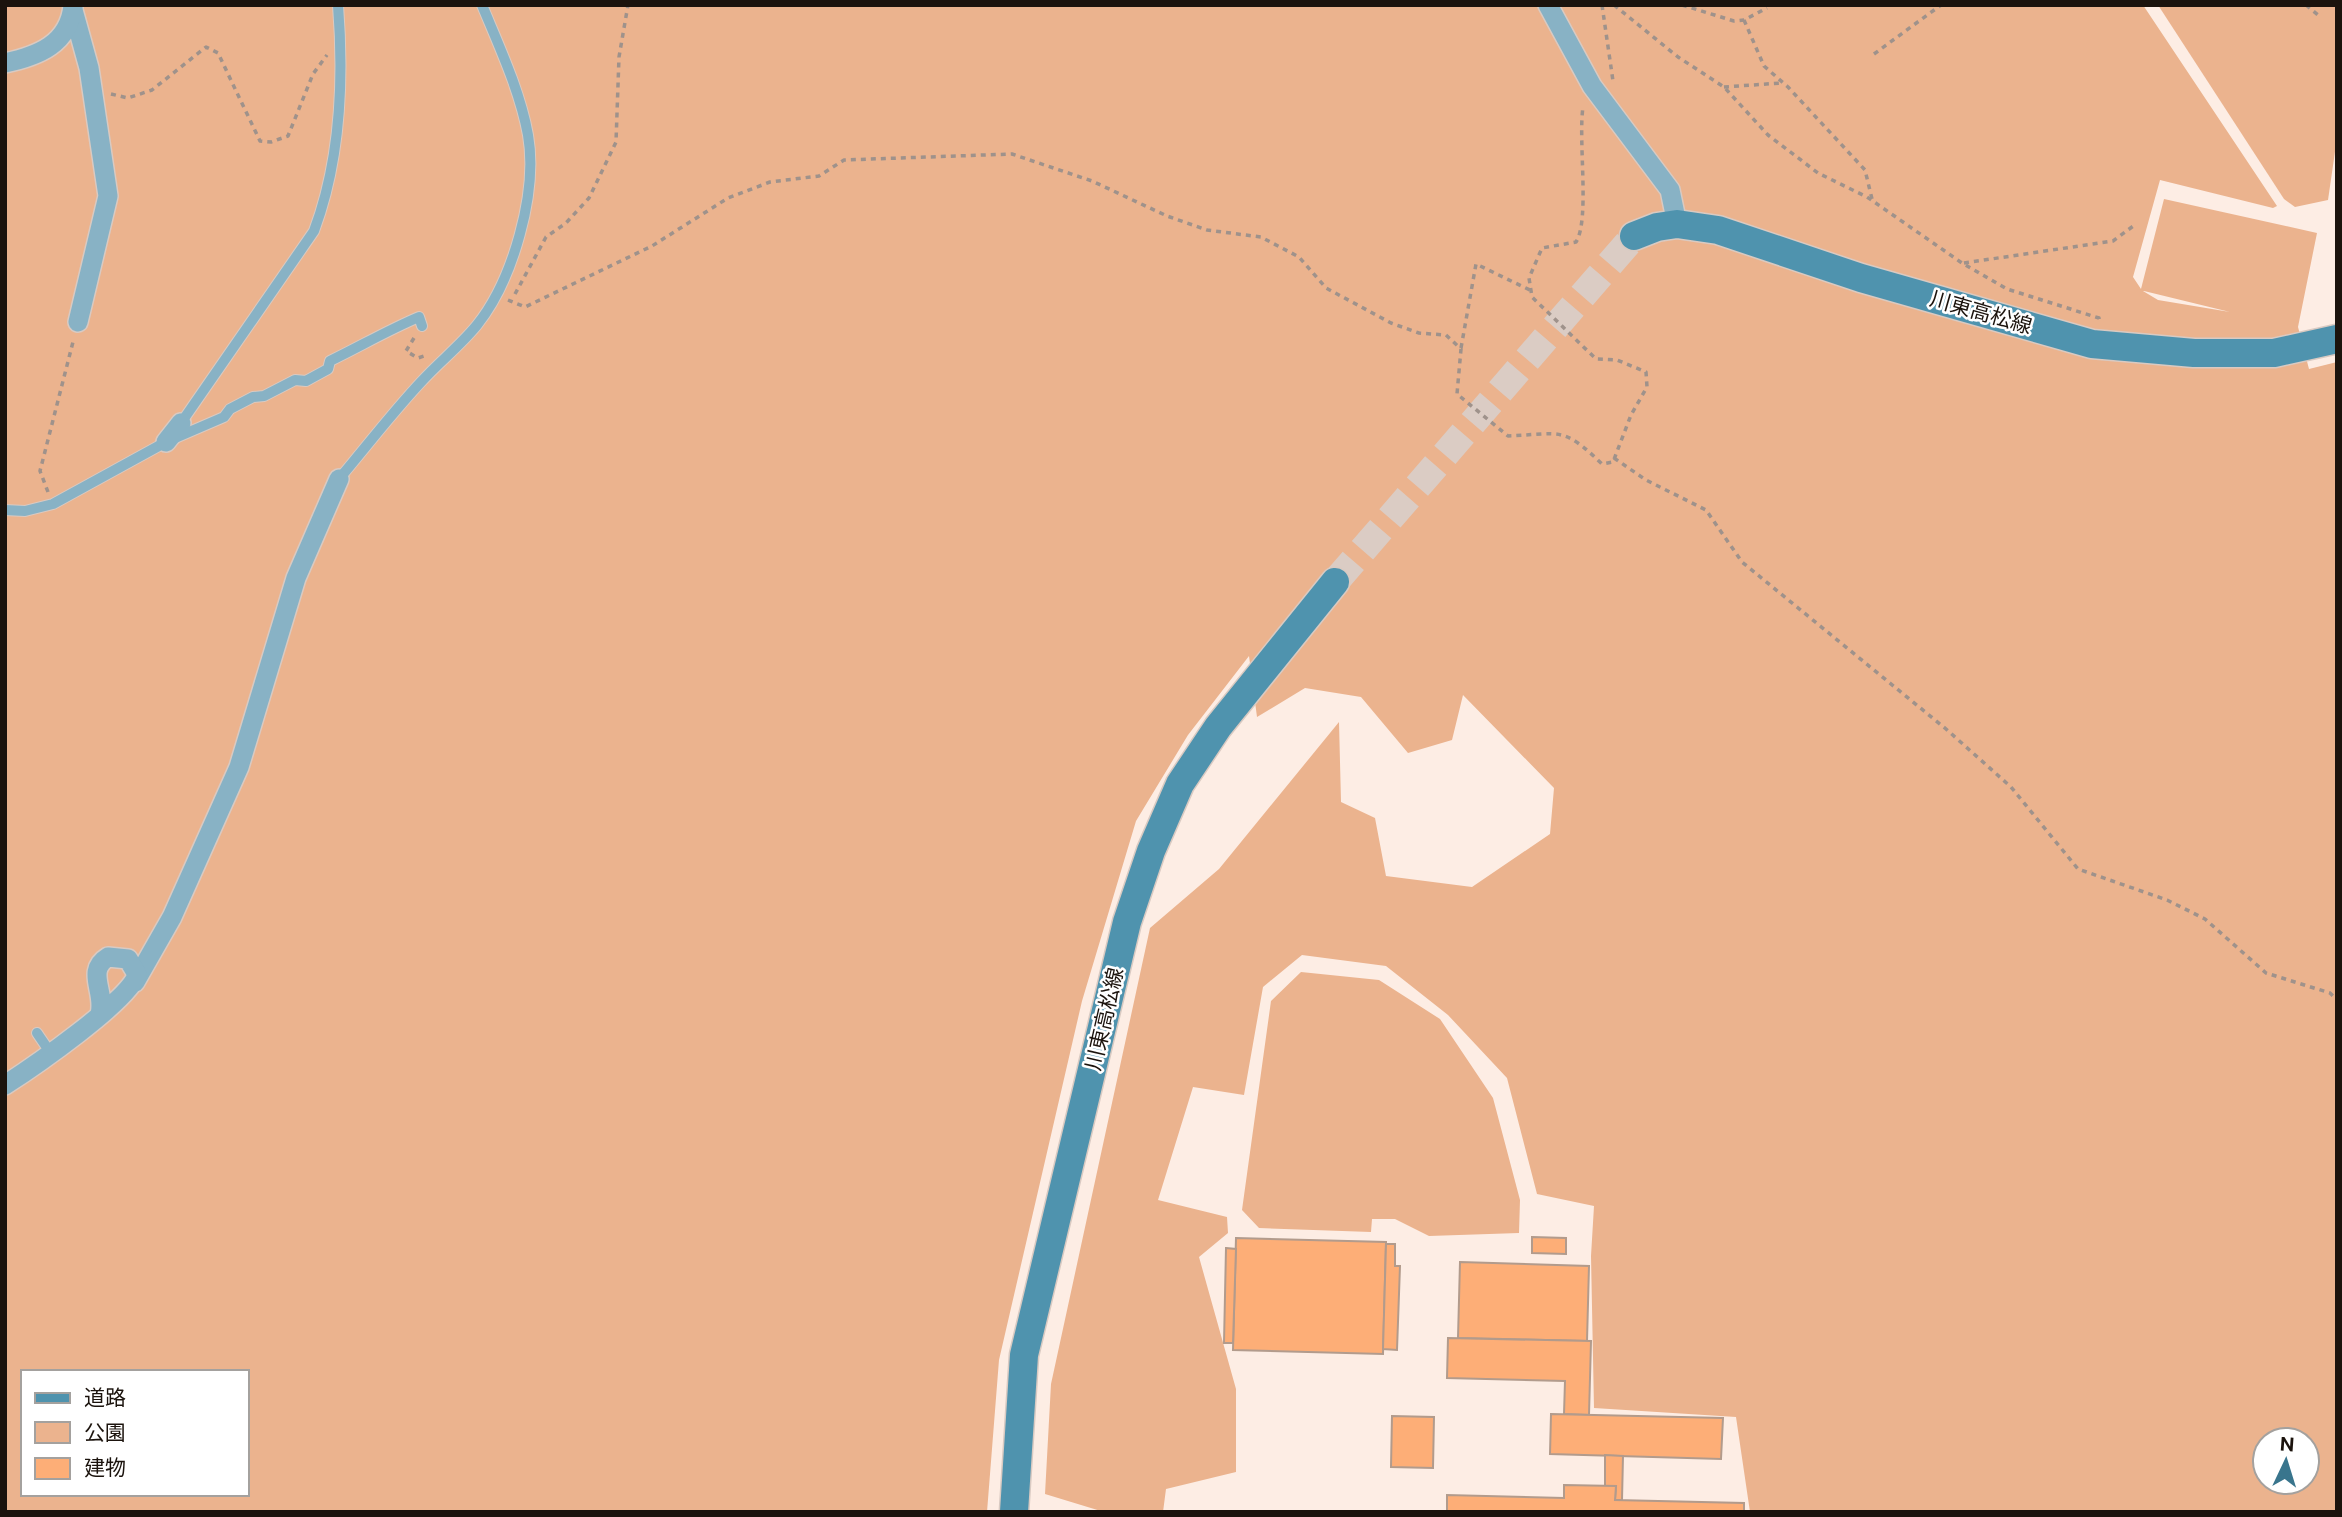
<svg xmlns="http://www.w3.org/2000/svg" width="2342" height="1517" font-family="'Public Sans','Noto Sans JP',sans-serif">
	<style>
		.green { fill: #ebb38e; fill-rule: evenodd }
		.building { fill: #fdae77; stroke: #b29b8c; stroke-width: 2 }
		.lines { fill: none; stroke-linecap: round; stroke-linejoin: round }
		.secondary-tunnel { stroke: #dbccc4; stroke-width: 28; stroke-dasharray: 28 14; stroke-linecap: butt }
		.service-casing { stroke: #d9cac2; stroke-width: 12 }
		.minor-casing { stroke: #d9cac2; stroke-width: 22 }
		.secondary-casing { stroke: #d9cac2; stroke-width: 31 }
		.path { stroke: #9f928b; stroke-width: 3.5; stroke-dasharray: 5 5; stroke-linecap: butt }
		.service { stroke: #88b2c5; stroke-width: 10 }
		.minor { stroke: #88b2c5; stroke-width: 19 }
		.secondary { stroke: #4f93ae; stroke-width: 28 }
		.labels { text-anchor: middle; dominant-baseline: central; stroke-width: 5; stroke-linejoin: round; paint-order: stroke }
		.street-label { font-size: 21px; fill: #1b130d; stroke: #fff }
	</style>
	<rect width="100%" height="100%" fill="#fdede4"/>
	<g class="green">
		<path d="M5,5H2143L2277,206L2273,208L2160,180L2133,277L2141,289L2164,199L2317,233L2298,327L2309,369L2337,362V1512H1750L1736,1417L1594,1408L1591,1256L1594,1206L1537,1194L1507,1078L1448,1015L1386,966L1302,955L1263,987L1244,1095L1193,1087L1158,1200L1227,1217L1228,1233L1199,1257L1236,1389V1472L1166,1489L1163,1512H1104L1045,1494L1051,1384L1150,928L1219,869L1339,722L1341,802L1375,818L1386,876L1472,887L1550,834L1554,788L1463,695L1452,740L1408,753L1361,697L1305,688L1257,717L1249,656L1188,735L1136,821L1082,1001L999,1360L987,1512H5ZM2143,291H2144L2230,312L2158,300ZM23,1372H247V1494H23ZM2265,1440H2307V1482H2265Z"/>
		<path d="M2158,5H2337V138L2328,200L2295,207L2284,199Z"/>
		<path d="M1301,972L1379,980L1440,1019L1493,1098L1520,1200L1519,1233L1429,1236L1395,1219H1372L1371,1232L1259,1228L1242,1210L1271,1001Z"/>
	</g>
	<g class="building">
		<path d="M1532,1237L1566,1238V1254L1532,1253Z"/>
		<path d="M1236,1238L1386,1242L1383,1354L1233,1350Z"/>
		<path d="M1386,1244H1395V1266H1400L1397,1350L1383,1349Z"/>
		<path d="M1226,1248L1236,1249L1233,1343H1224Z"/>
		<path d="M1460,1262L1589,1266L1587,1341L1458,1338Z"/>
		<path d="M1448,1338L1591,1341L1589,1415L1564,1414L1565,1381L1447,1378Z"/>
		<path d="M1551,1414L1723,1418L1721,1459L1550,1454Z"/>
		<path d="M1392,1416L1434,1417L1433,1468L1391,1467Z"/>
		<path d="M1605,1455L1623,1456L1622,1500H1615L1616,1486H1605Z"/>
		<path d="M1564,1485L1616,1486L1615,1500L1744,1503V1512H1447V1495L1564,1498Z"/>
	</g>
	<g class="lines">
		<path class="secondary-tunnel" d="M1335,582L1634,236"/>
		<defs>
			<g id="service">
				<path d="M181,423L314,231C341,159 344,81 338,5"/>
				<path d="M339,479C366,447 392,413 421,382C439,362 460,346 477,325C513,280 538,192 528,135C520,91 499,46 482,5"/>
				<path d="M5,510L25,511L53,504L166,442L224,417L230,409L253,397L264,396L295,380L306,381L328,369L330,361C361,346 388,330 419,317L422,326"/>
				<path d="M37,1033L52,1055"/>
			</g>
			<g id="minor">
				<path d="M1548,5L1592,86L1670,190L1677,224"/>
				<path d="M73,10L89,68L108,196L78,322"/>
				<path d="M5,63C38,56 69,44 73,6"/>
				<path d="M166,442L181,423"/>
				<path d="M135,982L172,917L239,767L296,578L339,479"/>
				<path d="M5,1085C30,1069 132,999 137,974L128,959L108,957C85,971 106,992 100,1014"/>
			</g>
			<g id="secondary">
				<path d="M1634,236L1657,227L1677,224L1718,230L1861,278L2092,344L2194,353H2274L2337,339"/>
				<path d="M1014,1512L1024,1355L1127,922L1151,851L1180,784L1218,727L1335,582"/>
			</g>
		</defs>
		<use href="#service" class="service-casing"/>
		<use href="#minor" class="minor-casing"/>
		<use href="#secondary" class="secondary-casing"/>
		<g class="path">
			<path d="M1602,5L1613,81"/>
			<path d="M1614,5L1678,57L1724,87L1768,135L1818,173L1867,197L1962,263L2007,289L2099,318V321"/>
			<path d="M1682,5L1734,21L1744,20L1767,8"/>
			<path d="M2306,5L2318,15"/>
			<path d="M1744,20L1764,66L1788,87L1865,170L1872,199"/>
			<path d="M1874,54L1941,5"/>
			<path d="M1724,87L1781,83"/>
			<path d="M111,94L128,98L152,90L206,47L218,53L260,141L271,142L288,136L313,74L327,55"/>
			<path d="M1964,263L2113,241L2136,224"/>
			<path d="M515,294L546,237L566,223L589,198L616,142L619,57L628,5"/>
			<path d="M508,300L525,307L652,246L728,198L770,182L819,176L844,160L1012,154L1092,181L1167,216L1207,230L1261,237L1299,257L1326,288L1391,323L1419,333L1446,335L1461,349L1457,394L1508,436C1560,434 1562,425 1602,464L1613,462L1631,415L1647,387L1646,372L1617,360L1596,359L1532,297L1529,278L1542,248L1576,242C1590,220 1578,141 1583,107"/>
			<path d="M414,338L406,351L418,358L427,355"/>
			<path d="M1461,348L1476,264L1532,291"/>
			<path d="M1614,458L1646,480L1706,510L1742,562L1946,729L2011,787L2078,869L2167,900L2205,919L2266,973L2330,993L2337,1000"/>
			<path d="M48,492L40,471L74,338"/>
		</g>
		<use href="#service" class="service"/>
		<use href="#minor" class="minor"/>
		<use href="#secondary" class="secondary"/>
	</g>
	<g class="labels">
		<g class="street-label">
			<text transform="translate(1981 312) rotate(16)">川東高松線</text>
			<text transform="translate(1104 1019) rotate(-77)">川東高松線</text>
		</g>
	</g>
	<rect width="2342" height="1517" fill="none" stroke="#1b130d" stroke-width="14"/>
	<rect x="21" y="1370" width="228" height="126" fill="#ffffff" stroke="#a4a19e" stroke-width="2"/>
	<rect x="35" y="1393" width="35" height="10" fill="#4f93ae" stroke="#a4a19e" stroke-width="2"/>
	<text x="84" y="1405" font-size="21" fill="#1b130d">道路</text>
	<rect x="35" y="1422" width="35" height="21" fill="#ebb38e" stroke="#a4a19e" stroke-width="2"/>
	<text x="84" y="1440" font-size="21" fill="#1b130d">公園</text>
	<rect x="35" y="1458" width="35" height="21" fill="#fdae77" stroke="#a4a19e" stroke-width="2"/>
	<text x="84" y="1475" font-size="21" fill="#1b130d">建物</text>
	<g transform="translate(2286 1461) rotate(4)"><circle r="33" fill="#ffffff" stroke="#a4a19e" stroke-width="2"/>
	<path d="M0-5L12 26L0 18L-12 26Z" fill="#39758d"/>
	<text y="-10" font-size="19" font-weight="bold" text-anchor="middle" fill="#1b130d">N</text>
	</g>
</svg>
